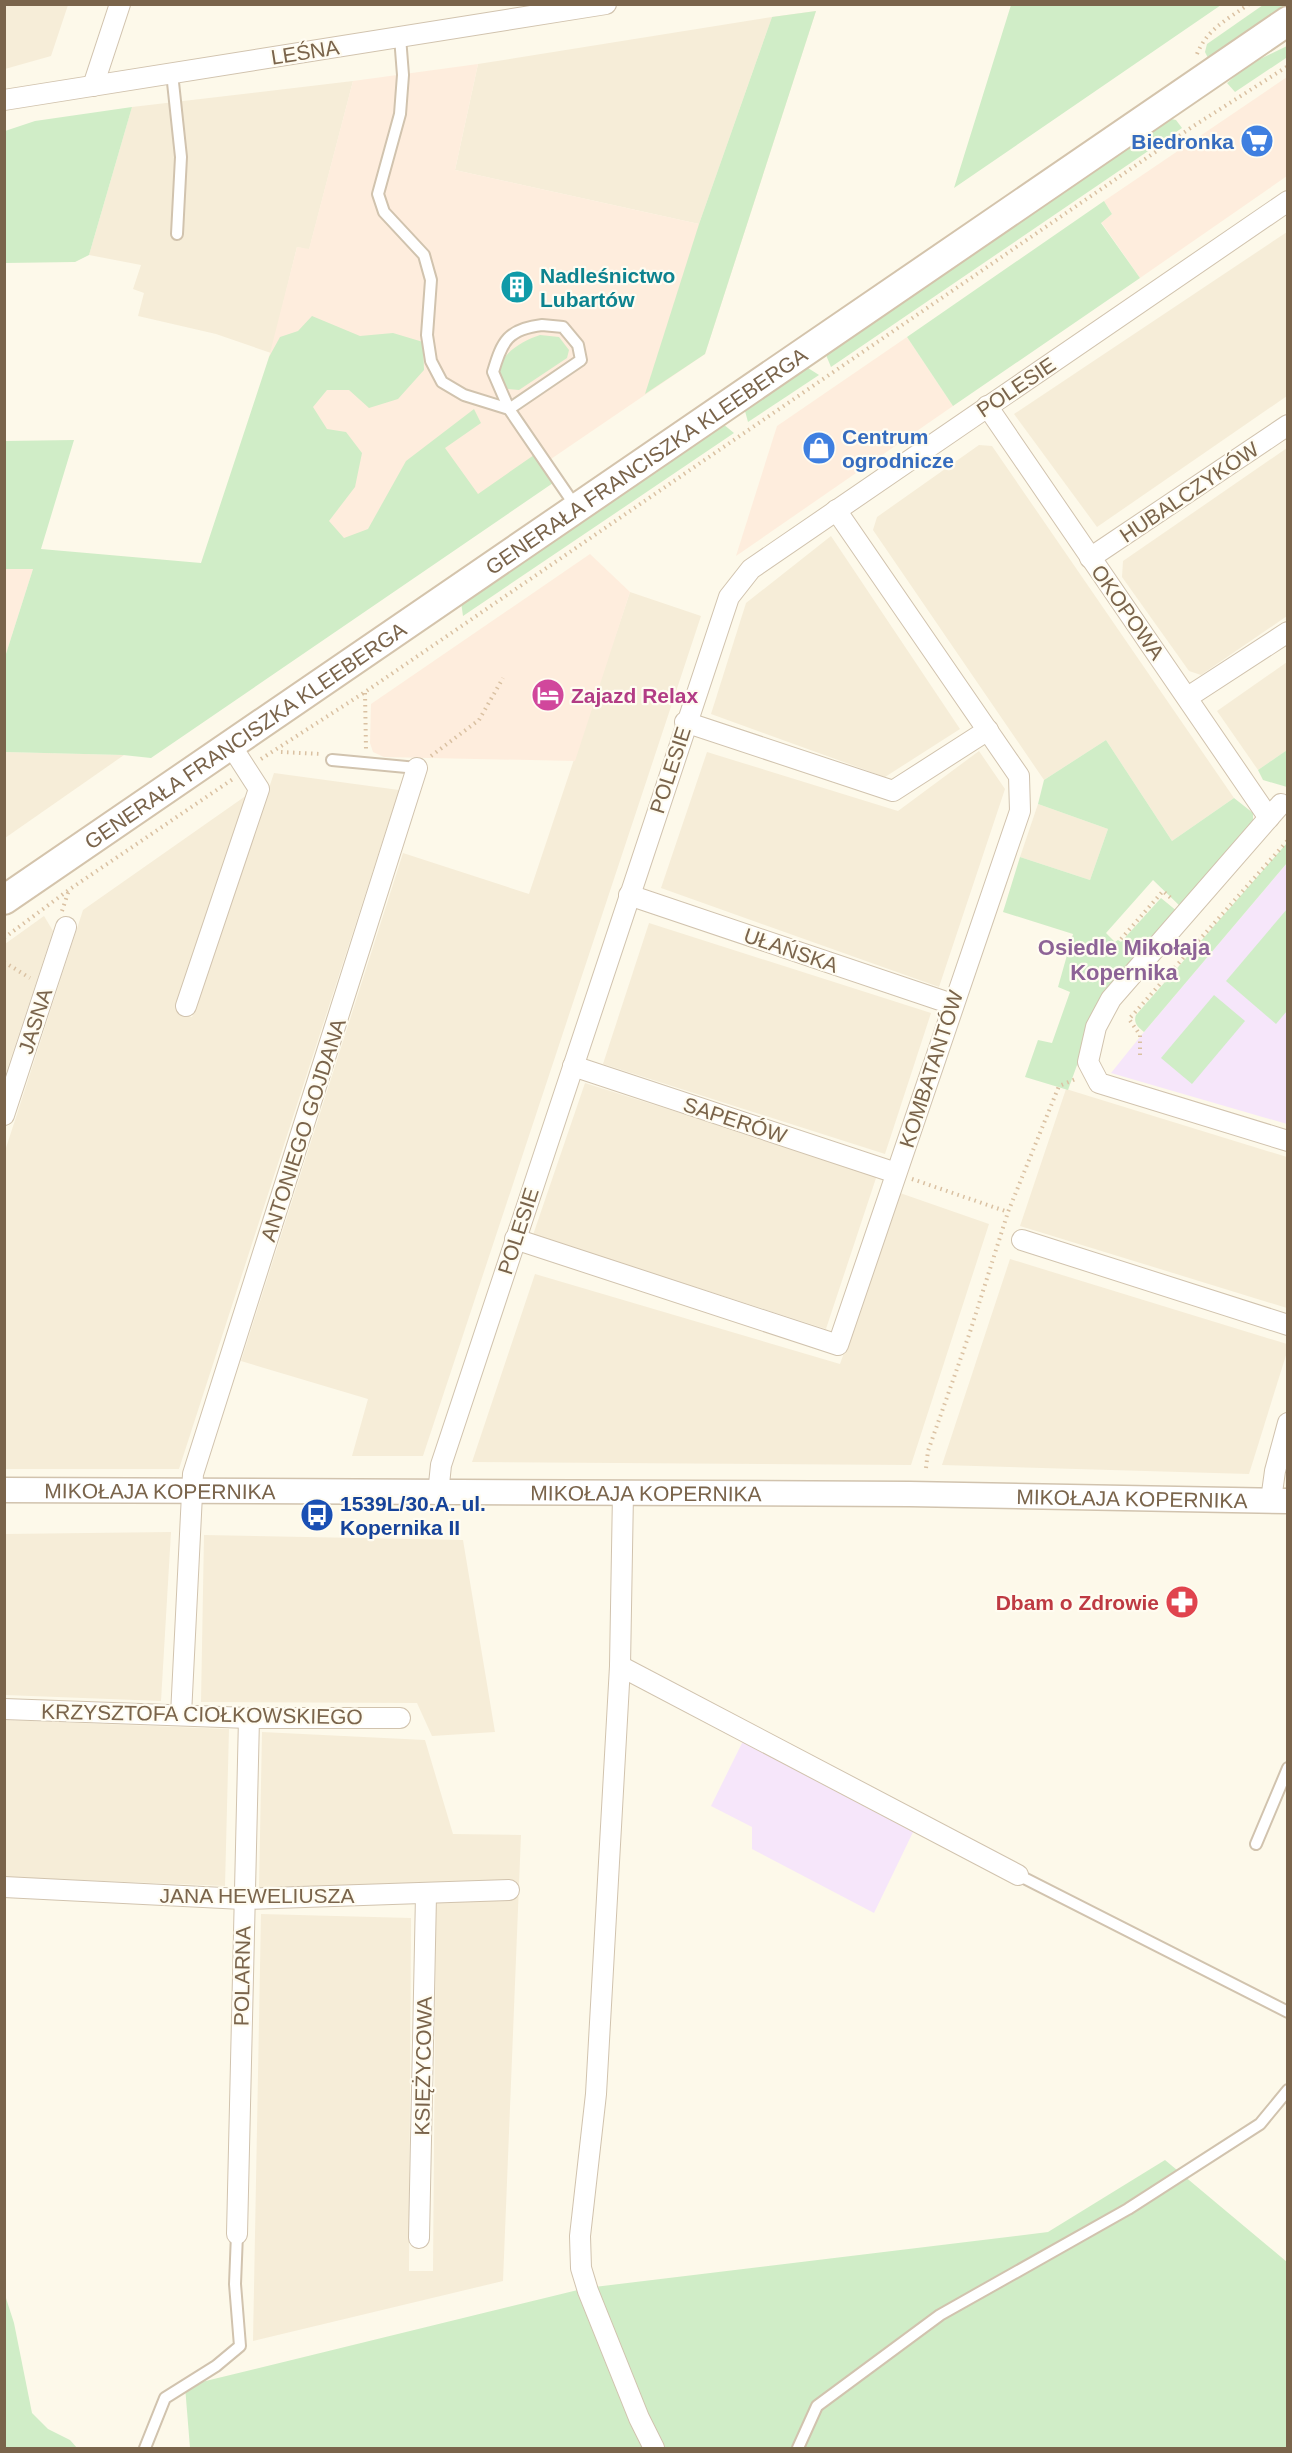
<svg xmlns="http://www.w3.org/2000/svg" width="1292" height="2453" font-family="Arial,sans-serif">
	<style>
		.residential { fill: #f6edd8 }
		.commercial { fill: #feeddd }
		.education { fill: #f6e6fa }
		.green { fill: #d0edc7 }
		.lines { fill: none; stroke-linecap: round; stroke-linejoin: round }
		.service-casing { stroke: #d1c3ae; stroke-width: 14 }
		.minor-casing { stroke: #d1c3ae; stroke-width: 22 }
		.tertiary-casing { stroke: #d1c3ae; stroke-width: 27 }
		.secondary-casing { stroke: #d4c4ac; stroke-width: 32 }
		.path { stroke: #dac1a2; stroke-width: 4; stroke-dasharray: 1.5 4.5; stroke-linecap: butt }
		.service { stroke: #fff; stroke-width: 10 }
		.minor { stroke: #fff; stroke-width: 20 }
		.tertiary { stroke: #fff; stroke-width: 24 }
		.secondary { stroke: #fff; stroke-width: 28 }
		.labels { text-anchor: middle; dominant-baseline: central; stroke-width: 4.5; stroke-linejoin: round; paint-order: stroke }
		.street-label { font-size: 21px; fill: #7a644b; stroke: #fffcf1 }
		.shop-label { font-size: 21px; font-weight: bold; fill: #366cbe; stroke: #fffcf1; text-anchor: end }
		.culture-label { font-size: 21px; font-weight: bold; fill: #0d838f; stroke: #fffcf1; text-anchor: start }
		.hotel-label { font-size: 21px; font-weight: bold; fill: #b23c85; stroke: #fffcf1; text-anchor: start }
		.transit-label { font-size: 21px; font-weight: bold; fill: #164399; stroke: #fffcf1; text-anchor: start }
		.health-label { font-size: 21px; font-weight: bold; fill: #be3a42; stroke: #fffcf1; text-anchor: end }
		.neighbourhood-label { font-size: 22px; font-weight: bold; fill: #8d6396; stroke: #fffcf1 }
	</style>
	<rect width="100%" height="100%" fill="#fdf9ea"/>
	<g class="residential">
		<path d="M5,4L68,5L51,56L5,69Z"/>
		<path d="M772,17L699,224L455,170L478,64Z"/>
		<path d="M353,81L309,250L297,247L271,353L216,334L138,316L144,293L133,289L141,265L89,255L132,107Z"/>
		<path d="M1287,232V396L1097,527L1014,414Z"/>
		<path d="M979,445L992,446L1234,798L1172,841L1106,740L1044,780L873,530L877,517Z"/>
		<path d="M1287,448V616L1201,675L1189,671L1122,577L1123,561Z"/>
		<path d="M831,536L960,729L885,777L711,714L746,603Z"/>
		<path d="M630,592L701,616L423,1456H352L368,1399L241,1361L403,853L529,894Z"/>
		<path d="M1287,662V750L1258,770L1217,711Z"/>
		<path d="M979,751L1005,789L939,987L661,888L707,752L898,811Z"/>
		<path d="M5,752L124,755L5,838Z"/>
		<path d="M274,773L399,790L179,1469H5V1151L83,910L247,795L177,1011L192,1017Z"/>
		<path d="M1038,804L1108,829L1090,880L1020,857Z"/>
		<path d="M44,916L53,931L5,1076V944Z"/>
		<path d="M649,923L931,1013L885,1154L603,1064Z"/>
		<path d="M585,1083L877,1175L826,1329L533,1235Z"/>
		<path d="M1066,1089L1287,1157V1308L1020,1226Z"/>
		<path d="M900,1193L989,1224L911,1465L472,1462L535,1274L840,1364Z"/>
		<path d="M1010,1259L1287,1344V1352L1249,1474L942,1465Z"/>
		<path d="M171,1532L161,1701L5,1695V1534Z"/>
		<path d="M204,1535L463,1540L495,1732L432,1736L417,1703L201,1702Z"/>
		<path d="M5,1720L229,1729L225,1886L5,1877Z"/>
		<path d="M262,1732L425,1740L453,1834L521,1835L503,2281L253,2341L261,1914L411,1918L409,2271H433L436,1892L259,1887Z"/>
	</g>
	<g class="commercial">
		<path d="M816,11L705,354L328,611L269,357L297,247L309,249L353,81L478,64L455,170L699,224L772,17Z"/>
		<path d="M1287,77V176L1140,278L1101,222L1112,214L1104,201Z"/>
		<path d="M907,337L953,406L736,556L777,426Z"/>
		<path d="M590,554L630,592L575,761L384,757L373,752L370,743L371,704Z"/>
		<path d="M5,569H33L5,657Z"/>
	</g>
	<g class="education">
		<path d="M1287,863V1124L1111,1073L1144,1032Z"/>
		<path d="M744,1739L915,1828L874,1913L752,1849V1827L711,1806Z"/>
	</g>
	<g class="green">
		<path d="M1011,5V4L1221,5L954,188Z"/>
		<path d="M1263,5H1287V7L1209,60L1205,52L1207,44Z"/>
		<path d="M816,11L705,354L645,394L699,224L772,17Z"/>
		<path d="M1287,46L1286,58L1235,92L1227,83L1235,76V71Z"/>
		<path d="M132,107L89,255L75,262L5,263V131L35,121Z"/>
		<path d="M1166,118L1176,120L1182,128L831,367L826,355L828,350Z"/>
		<path d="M1104,201L1112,214L1101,223L1140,278L953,406L907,337Z"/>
		<path d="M312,316L360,336L393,333L423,342L424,370L398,399L369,408L349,390H327L313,407L327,429L346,432L362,453L355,487L329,521L344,538L368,529L406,461L474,409L481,423L445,448L478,494L534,455L553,483L151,758L123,755L5,752V657L33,569H5V441L74,440L41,549L201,563L269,357L280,337L298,331Z"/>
		<path d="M540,335L559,337L569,350L567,358L519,390L508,389C484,363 518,342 540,335Z"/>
		<path d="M800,367L808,368L819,375L748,422L745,411L749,403Z"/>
		<path d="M723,424L734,433L463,616L461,602L652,473H656L661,465Z"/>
		<path d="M1106,740L1172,841L1234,798L1253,813V823L1182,908L1153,880L1106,933L1115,942L1118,940L1121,942L1161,898L1178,912L1101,999L1068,1090L1025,1077L1038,1040L1052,1043L1070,992L1058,987L1073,934L1003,912L1020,857L1090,880L1108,829L1038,804L1044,780Z"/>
		<path d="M1287,750V787L1263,780L1258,770Z"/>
		<path d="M1287,843V863L1144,1032C1138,1027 1133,1023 1136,1015Z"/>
		<path d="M1287,909V1011L1276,1024L1226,981Z"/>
		<path d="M1214,995L1245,1021L1192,1084L1161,1058Z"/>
		<path d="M1165,2160L1287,2262V2448H190L185,2386L586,2288L1048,2232Z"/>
		<path d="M5,2295L14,2323L32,2413L48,2429L70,2440L77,2448H5Z"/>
	</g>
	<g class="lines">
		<defs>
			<g id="service">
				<path d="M400,37L403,75L400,114L378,194L384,212L424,255L431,280L427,335L431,361L442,382L464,395L509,409L576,507"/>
				<path d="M172,73L181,157L177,234"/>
				<path d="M542,325L563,327L578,345L581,360L509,409L493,372C502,341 508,329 542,325Z"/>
				<path d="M332,760L417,768"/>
				<path d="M1256,1844L1288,1768"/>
				<path d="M1018,1875L1288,2012"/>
				<path d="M145,2448L165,2398L216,2366L240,2346L235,2284L237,2234"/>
				<path d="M798,2448L817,2406L940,2315L1128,2209L1260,2124L1288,2090"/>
			</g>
			<g id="minor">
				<path d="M93,86L120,4"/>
				<path d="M4,100L606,4"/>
				<path d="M987,406L1269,818"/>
				<path d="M1090,558L1288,425"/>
				<path d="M1188,697L1288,632"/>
				<path d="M685,722L893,791L988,730"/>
				<path d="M1281,804L1111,999L1096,1027L1088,1062L1099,1083L1288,1141"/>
				<path d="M629,895L952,1004"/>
				<path d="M186,1006L259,789L230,744"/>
				<path d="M573,1066L896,1173"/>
				<path d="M4,1115L66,927"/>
				<path d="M515,1239L838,1345L1020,811L1019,776L836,510"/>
				<path d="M1022,1240L1288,1325"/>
				<path d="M623,1493L620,1666L596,2094L580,2236L581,2268L588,2291L639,2418L654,2448"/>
				<path d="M438,1494L441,1465L729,597L751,569L1288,201"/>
				<path d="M1271,1500L1275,1471L1288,1423"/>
				<path d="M620,1666L1018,1875"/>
				<path d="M4,1709L249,1718H400"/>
				<path d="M181,1715L193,1474L417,768"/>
				<path d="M4,1887L243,1899L509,1890"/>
				<path d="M237,2234L249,1718"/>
				<path d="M419,2238L426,1895"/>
			</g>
			<g id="tertiary">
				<path id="s1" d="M4,1490L910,1494L1288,1501"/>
			</g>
			<g id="secondary">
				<path id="s2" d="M4,900L1288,21"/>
			</g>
		</defs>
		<use href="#service" class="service-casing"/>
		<use href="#minor" class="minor-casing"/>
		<use href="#tertiary" class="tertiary-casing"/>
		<use href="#secondary" class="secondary-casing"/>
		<g class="path">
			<path d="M1197,54C1207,29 1228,19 1249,4"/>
			<path d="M365,693L366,749"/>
			<path d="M281,752L321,754"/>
			<path d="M431,756L479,720L503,678"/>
			<path d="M261,759L365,692L1192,127L1288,66"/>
			<path d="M62,911L69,890"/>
			<path d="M4,938L70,889L233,779"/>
			<path d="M1121,939L1163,891L1173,900"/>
			<path d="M4,962L30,978"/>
			<path d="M1140,1055V1035L1129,1019L1288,840"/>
			<path d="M912,1179L1008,1212"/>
			<path d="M926,1468L928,1451L970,1332L1008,1212L1059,1086L1078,1078"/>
		</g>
		<use href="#service" class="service"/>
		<use href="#minor" class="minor"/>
		<use href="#tertiary" class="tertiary"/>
		<use href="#secondary" class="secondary"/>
	</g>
	<defs>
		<symbol id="supermarket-disc" viewBox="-11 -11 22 22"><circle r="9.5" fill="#3f7fe0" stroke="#fffcf1"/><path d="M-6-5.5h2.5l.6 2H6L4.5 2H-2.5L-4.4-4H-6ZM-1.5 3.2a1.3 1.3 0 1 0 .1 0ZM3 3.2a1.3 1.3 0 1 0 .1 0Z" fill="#fff"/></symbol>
		<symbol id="building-disc" viewBox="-11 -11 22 22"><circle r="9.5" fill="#0f9aa8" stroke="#fffcf1"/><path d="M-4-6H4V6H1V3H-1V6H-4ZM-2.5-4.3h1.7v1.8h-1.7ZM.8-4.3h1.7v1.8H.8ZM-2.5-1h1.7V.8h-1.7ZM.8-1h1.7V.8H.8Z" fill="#fff"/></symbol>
		<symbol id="shop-disc" viewBox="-11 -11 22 22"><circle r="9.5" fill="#3f7fe0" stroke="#fffcf1"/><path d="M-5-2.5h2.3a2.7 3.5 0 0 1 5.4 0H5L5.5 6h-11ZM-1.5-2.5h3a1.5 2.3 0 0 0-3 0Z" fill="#fff"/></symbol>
		<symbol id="hotel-disc" viewBox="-11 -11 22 22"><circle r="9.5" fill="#d1479c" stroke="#fffcf1"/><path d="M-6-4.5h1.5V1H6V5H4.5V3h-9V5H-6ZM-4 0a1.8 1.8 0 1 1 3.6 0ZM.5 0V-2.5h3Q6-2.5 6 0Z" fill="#fff"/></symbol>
		<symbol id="bus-disc" viewBox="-11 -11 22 22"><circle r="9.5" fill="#1a4fb4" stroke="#fffcf1"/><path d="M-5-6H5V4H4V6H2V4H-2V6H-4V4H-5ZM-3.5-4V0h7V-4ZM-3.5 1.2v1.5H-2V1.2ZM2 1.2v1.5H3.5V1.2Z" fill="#fff"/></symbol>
		<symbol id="pharmacy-disc" viewBox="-11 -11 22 22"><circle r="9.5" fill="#e0444e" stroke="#fffcf1"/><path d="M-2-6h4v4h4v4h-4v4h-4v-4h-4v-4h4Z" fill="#fff"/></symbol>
	</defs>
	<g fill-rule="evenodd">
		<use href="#supermarket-disc" x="1238" y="122" width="38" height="38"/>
		<use href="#building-disc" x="498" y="268" width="38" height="38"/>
		<use href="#shop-disc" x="800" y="429" width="38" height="38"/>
		<use href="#hotel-disc" x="529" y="676" width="38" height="38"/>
		<use href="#bus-disc" x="298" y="1496" width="38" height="38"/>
		<use href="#pharmacy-disc" x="1163" y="1583" width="38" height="38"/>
	</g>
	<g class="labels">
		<g class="street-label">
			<text transform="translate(305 52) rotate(-9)">LEŚNA</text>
			<text transform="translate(1016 387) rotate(-34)">POLESIE</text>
			<text stroke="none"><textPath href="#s2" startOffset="778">GENERAŁA FRANCISZKA KLEEBERGA</textPath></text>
			<text transform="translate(1189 492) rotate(-34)">HUBALCZYKÓW</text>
			<text transform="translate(1128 612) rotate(55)">OKOPOWA</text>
			<text stroke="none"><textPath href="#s2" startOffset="292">GENERAŁA FRANCISZKA KLEEBERGA</textPath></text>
			<text transform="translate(670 770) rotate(-72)">POLESIE</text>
			<text transform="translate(791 950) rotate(19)">UŁAŃSKA</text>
			<text transform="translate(35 1021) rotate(-72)">JASNA</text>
			<text transform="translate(931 1069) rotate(-72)">KOMBATANTÓW</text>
			<text transform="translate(735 1120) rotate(18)">SAPERÓW</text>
			<text transform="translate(303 1130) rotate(-72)">ANTONIEGO GOJDANA</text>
			<text transform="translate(518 1231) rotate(-72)">POLESIE</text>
			<text stroke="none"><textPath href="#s1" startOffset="156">MIKOŁAJA KOPERNIKA</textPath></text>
			<text stroke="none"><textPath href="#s1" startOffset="642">MIKOŁAJA KOPERNIKA</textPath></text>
			<text stroke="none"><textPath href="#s1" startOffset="1128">MIKOŁAJA KOPERNIKA</textPath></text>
			<text transform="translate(202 1714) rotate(1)">KRZYSZTOFA CIOŁKOWSKIEGO</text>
			<text x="257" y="1895">JANA HEWELIUSZA</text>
			<text transform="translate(242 1976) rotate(-89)">POLARNA</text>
			<text transform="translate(423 2066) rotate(-89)">KSIĘŻYCOWA</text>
		</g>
		<g class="shop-label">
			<text x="1234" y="141">Biedronka</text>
			<text x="842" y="436" text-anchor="start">Centrum<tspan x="842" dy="24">ogrodnicze</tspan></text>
		</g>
		<g class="culture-label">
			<text x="540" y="275">Nadleśnictwo<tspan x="540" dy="24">Lubartów</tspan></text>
		</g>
		<g class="hotel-label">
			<text x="571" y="695">Zajazd Relax</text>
		</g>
		<g class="transit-label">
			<text x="340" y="1503">1539L/30.A. ul.<tspan x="340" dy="24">Kopernika II</tspan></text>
		</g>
		<g class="health-label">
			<text x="1159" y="1602">Dbam o Zdrowie</text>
		</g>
		<g class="neighbourhood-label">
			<text x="1124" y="947">Osiedle Mikołaja<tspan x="1124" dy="25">Kopernika</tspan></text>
		</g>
	</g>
	<rect width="1292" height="2453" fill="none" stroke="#7a644b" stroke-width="12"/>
</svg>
